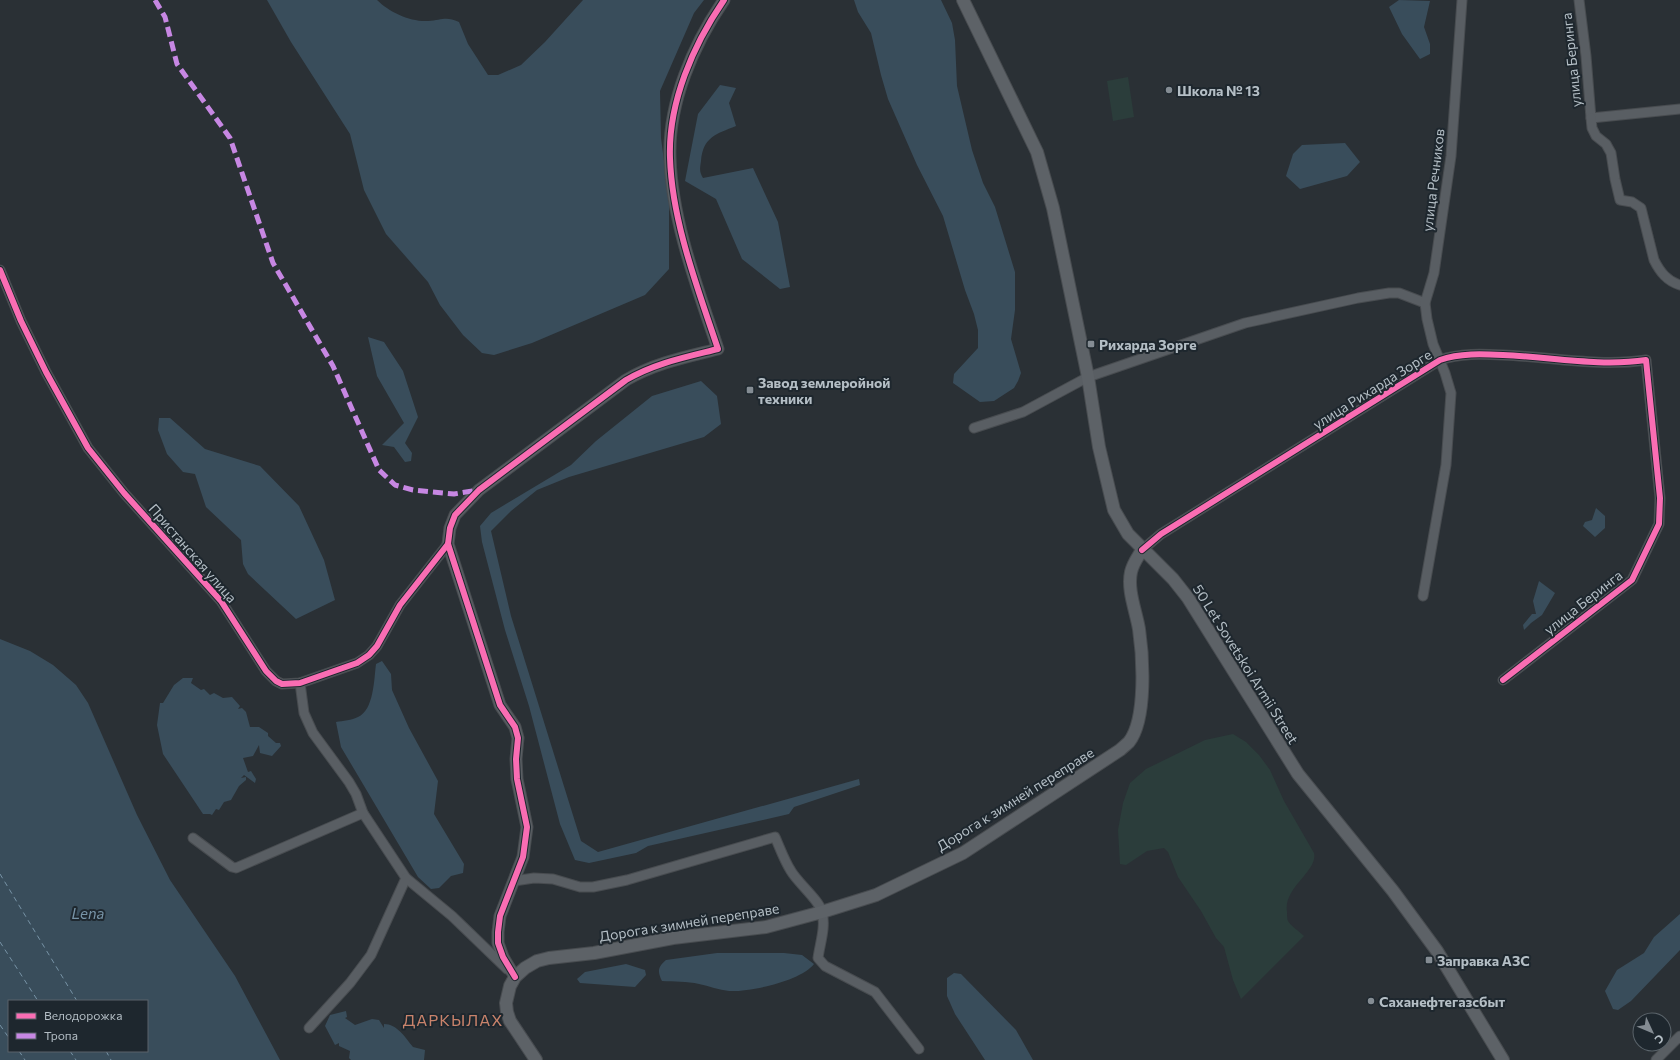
<svg xmlns="http://www.w3.org/2000/svg" width="1680" height="1060" font-family="Commissioner,sans-serif">
	<style>
		.green { fill: #2b3d3b }
		.water { fill: #394d5b; fill-rule: evenodd }
		.lines { fill: none; stroke-linecap: round; stroke-linejoin: round }
		.ferry { stroke: #7793a6; stroke-width: 1; stroke-dasharray: 5 4; stroke-linecap: butt }
		.minor-casing { stroke: #484c50; stroke-width: 11 }
		.tertiary-casing { stroke: #484c50; stroke-width: 13 }
		.secondary-casing { stroke: #484c50; stroke-width: 14 }
		.minor { stroke: #595e63; stroke-width: 9 }
		.tertiary { stroke: #595e63; stroke-width: 11 }
		.secondary { stroke: #5d6267; stroke-width: 12 }
		.quiet { stroke: #c787e3; stroke-width: 5; stroke-dasharray: 10 5; stroke-linecap: butt }
		.cycleway-casing { stroke: #1e272e; stroke-width: 8 }
		.cycleway { stroke: #f96db3; stroke-width: 6 }
		.poi-dot { fill: #848c93; stroke: #1e272e; stroke-width: 1.5 }
		.labels { text-anchor: middle; dominant-baseline: central; stroke-width: 4; stroke-linejoin: round; paint-order: stroke }
		.street-label { font-size: 14px; fill: #b4bec5; stroke: #1e272e }
		.poi-label { font-size: 14px; font-weight: bold; fill: #b4bec5; stroke: #1e272e; text-anchor: start }
		.water-label { font-size: 15px; font-style: italic; fill: #7793a6; stroke: #1e272e }
		.quarter-label { font-size: 16px; letter-spacing: 1px; fill: #c9836b; stroke: #1e272e }
	</style>
	<rect width="100%" height="100%" fill="#2a3035"/>
	<g class="green">
		<path d="M1128,77L1134,117L1113,121L1107,81Z"/>
		<path d="M1233,734L1246,742L1259,755L1270,770L1284,801L1314,853C1318,872 1283,887 1287,912C1287,915 1287,919 1288,921C1291,926 1300,932 1304,936L1241,999L1233,980L1224,947L1216,938L1201,911L1178,877L1168,852L1164,848L1147,851L1126,865L1120,864L1118,830L1123,803L1130,783L1146,769L1205,740Z"/>
	</g>
	<g class="water">
		<path d="M267,0H377C389,12 410,22 428,21C442,20 446,16 459,22L468,44L488,75H498L521,65L545,42L583,0H704L694,13L660,91L661,138L669,199V269L645,295L532,343L494,355L482,353L463,335L440,305L428,282L386,234L364,190L350,134L291,42Z"/>
		<path d="M854,0H941L952,23L955,40L957,86L972,150L983,183L995,207L1015,272V310L1011,339L1021,373L1018,381L1014,388L994,401L980,402L953,383L954,374L978,348V330L974,314L965,290L943,216L917,165L888,99L881,75L871,33L858,12Z"/>
		<path d="M1399,0L1430,1L1424,27L1430,44V54L1420,59L1402,34L1389,7Z"/>
		<path d="M720,85L736,88L729,103L736,126C716,134 703,137 701,161C700,168 699,172 703,178L753,168L778,222L790,287L780,289L742,259L716,199L685,181L698,114Z"/>
		<path d="M1345,143L1360,162L1347,176L1300,189L1286,176L1293,154L1302,145Z"/>
		<path d="M368,337L384,342L403,371L418,417L405,443L412,453L411,461L405,462L394,447L382,445L404,423L377,376Z"/>
		<path d="M701,381L717,396L721,424L704,437L569,477L537,490L511,511L491,531L511,616L581,841L598,852L859,779L860,785L794,807L789,814L648,846L636,853L589,863L575,860L560,824L529,706L505,630L482,542L480,526L491,513L571,465L596,441L652,396Z"/>
		<path d="M159,418H170L205,449L260,466L299,506L324,560L335,600L296,619L248,574L243,564L241,540L206,507L195,474L183,472L167,454L158,430Z"/>
		<path d="M1596,508L1605,516V528L1595,537L1583,526L1585,522L1592,520Z"/>
		<path d="M1539,581L1555,593L1542,615L1531,623L1524,630L1523,625L1532,614H1536L1533,601Z"/>
		<path d="M0,639L30,651L53,665L76,685L88,703L137,815L170,880L235,976L280,1060H0ZM9,1001H147V1051H9Z"/>
		<path d="M382,661L391,674L392,690L409,728L438,781L434,814L464,864L463,873L451,876L439,888L431,889L418,877L341,747L336,722C343,721 352,720 358,717C374,710 374,679 376,664Z"/>
		<path d="M183,678H193L191,683L201,690L204,689L210,695L214,693L223,698L232,697L240,706L238,709L242,708L246,712L250,727H259L268,733V736L276,743H280L281,746L272,756L260,753L259,745L253,756L243,758L248,772L251,771L256,779L255,783L244,775L241,778L246,777V780L239,786L231,800L224,802L219,810L216,809L212,815L210,814H203L163,754L157,725L160,703H163L174,685Z"/>
		<path d="M1680,914V950L1631,1001L1618,1010L1613,1009L1605,991L1617,970L1644,953L1654,937Z"/>
		<path d="M717,953H784L802,955L814,964C801,981 750,992 729,991C719,990 709,986 699,984C687,981 674,982 662,981C657,971 658,967 666,960Z"/>
		<path d="M626,964L645,970L646,975L635,987L580,983L577,979L585,972Z"/>
		<path d="M954,973L961,974L1016,1030L1033,1060H985L955,1014L947,996V978Z"/>
		<path d="M346,1011L347,1017L345,1018L355,1025L372,1019L379,1020L384,1028V1024C397,1024 405,1037 413,1047L425,1050L424,1060H351L349,1058L350,1051L339,1046V1043L335,1045L325,1026L330,1015Z"/>
	</g>
	<g class="lines">
		<g class="ferry">
			<path d="M0,874L77,1001"/>
			<path d="M0,942L38,1001"/>
			<path d="M0,1025L9,1038"/>
			<path d="M19,1051L25,1060"/>
			<path d="M70,1051L76,1060"/>
			<path d="M106,1051L111,1060"/>
		</g>
		<defs>
			<g id="minor">
				<path d="M1579,0L1586,56L1591,118L1680,109"/>
				<path d="M1591,118L1592,128L1596,136L1606,144L1611,153L1615,179L1620,200L1632,202L1641,208L1654,260C1660,272 1667,281 1680,285"/>
				<path d="M0,270L21,321L46,372L88,448L124,493L221,601L266,671L276,681L282,684L300,683L357,663L369,655L377,646L400,605L448,544"/>
				<path d="M974,428L1023,412L1088,377L1245,323L1358,298L1389,293H1399L1425,303"/>
				<path d="M1142,550L1161,534L1440,360C1460,353 1482,354 1503,355C1551,357 1599,367 1646,360L1660,498L1659,524L1632,580L1503,680"/>
				<path d="M1423,596L1446,465L1451,393L1445,373L1433,344L1427,319L1425,303L1434,273L1451,156L1462,0"/>
				<path d="M300,683L304,713L308,722L313,733L349,782L356,794L363,813L406,878L452,916L507,969"/>
				<path d="M193,838L232,867L236,868L363,813"/>
				<path d="M514,881L534,878L553,879L580,887H593L627,880L775,837C780,848 784,860 791,871C798,883 820,901 822,912C826,927 820,943 818,958L825,966L875,992L919,1049"/>
				<path d="M309,1028L350,983L371,955L406,878"/>
				<path d="M1656,1060L1680,1036"/>
			</g>
			<path id="tertiary" d="M515,977L503,957L498,943V932L500,916L523,857L527,827L517,779L516,759L518,738L515,727L500,705L448,544L450,528L455,515L479,490L626,380C655,363 686,357 718,349C698,289 672,222 670,158C668,103 693,45 724,0"/>
			<g id="secondary">
				<path d="M963,0L1037,152L1053,208L1088,377L1099,447L1114,510L1128,534L1173,579L1188,598L1298,774L1393,891L1437,951L1503,1060"/>
				<path d="M536,1060L510,1021L507,1012L506,1003L510,986L515,977L525,968L537,961L549,958L594,953L673,938L766,927L822,912L876,895L963,853L1120,750C1122,748 1126,745 1129,742C1147,719 1143,656 1139,629C1136,611 1127,590 1131,572C1133,563 1138,557 1142,550"/>
			</g>
		</defs>
		<use href="#minor" class="minor-casing"/>
		<use href="#tertiary" class="tertiary-casing"/>
		<use href="#secondary" class="secondary-casing"/>
		<use href="#minor" class="minor"/>
		<use href="#tertiary" class="tertiary"/>
		<use href="#secondary" class="secondary"/>
		<path class="quiet" d="M155,0L165,17L177,64L230,138L273,263L333,366L379,470L395,485L413,490L454,494L478,490"/>
		<defs>
			<g id="cycleway">
				<path d="M0,270L21,321L46,372L88,448L124,493L221,601L266,671L276,681L282,684L300,683L357,663L369,655L377,646L400,605L448,544"/>
				<path d="M1142,550L1161,534L1440,360C1460,353 1482,354 1503,355C1551,357 1599,367 1646,360L1660,498L1659,524L1632,580L1503,680"/>
				<path d="M515,977L503,957L498,943V932L500,916L523,857L527,827L517,779L516,759L518,738L515,727L500,705L448,544L450,528L455,515L479,490L626,380C655,363 686,357 718,349C698,289 672,222 670,158C668,103 693,45 724,0"/>
			</g>
		</defs>
		<use href="#cycleway" class="cycleway-casing"/>
		<use href="#cycleway" class="cycleway"/>
	</g>
	<g class="poi-dot">
		<circle cx="1169" cy="90" r="4"/>
		<rect x="1087" y="340" width="8" height="8" rx="2"/>
		<rect x="746" y="386" width="8" height="8" rx="2"/>
		<rect x="1425" y="956" width="8" height="8" rx="2"/>
		<circle cx="1371" cy="1001" r="4"/>
	</g>
	<g class="labels">
		<g class="street-label">
			<text transform="translate(1571 60) rotate(-96)">улица Беринга</text>
			<text transform="translate(1433 180) rotate(-83)">улица Речников</text>
			<text transform="translate(1372 389) rotate(-32)">улица Рихарда Зорге</text>
			<text transform="translate(193 553) rotate(49)">Пристанская улица</text>
			<text transform="translate(1583 602) rotate(-38)">улица Беринга</text>
			<text transform="translate(1246 664) rotate(58)">50 Let Sovetskoi Armii Street</text>
			<text transform="translate(1015 799) rotate(-32)">Дорога к зимней переправе</text>
			<text transform="translate(689 922) rotate(-9)">Дорога к зимней переправе</text>
		</g>
		<g class="poi-label">
			<text x="1177" y="90">Школа № 13</text>
			<text x="1099" y="344">Рихарда Зорге</text>
			<text x="758" y="382">Завод землеройной<tspan x="758" dy="16">техники</tspan></text>
			<text x="1437" y="960">Заправка АЗС</text>
			<text x="1379" y="1001">Саханефтегазсбыт</text>
		</g>
		<g class="water-label">
			<text x="88" y="913">Lena</text>
		</g>
		<g class="quarter-label">
			<text x="453" y="1019">ДАРКЫЛАХ</text>
		</g>
	</g>
	<rect x="8" y="1000" width="140" height="52" fill="#1e272e" stroke="#5a636a"/>
	<rect x="16" y="1013" width="20" height="6" fill="#f96db3" stroke="#5a636a"/>
	<text x="44" y="1020" font-size="12" fill="#b4bec5">Велодорожка</text>
	<rect x="16" y="1033" width="20" height="6" fill="#c787e3" stroke="#5a636a"/>
	<text x="44" y="1040" font-size="12" fill="#b4bec5">Тропа</text>
	<g transform="translate(1652 1032) rotate(134)"><circle r="19" fill="#1e272e" stroke="#5a636a"/>
	<path d="M0-3L7 15L0 10L-7 15Z" fill="#848c93"/>
	<text y="-6" font-size="11" font-weight="bold" text-anchor="middle" fill="#b4bec5">С</text>
	</g>
</svg>
